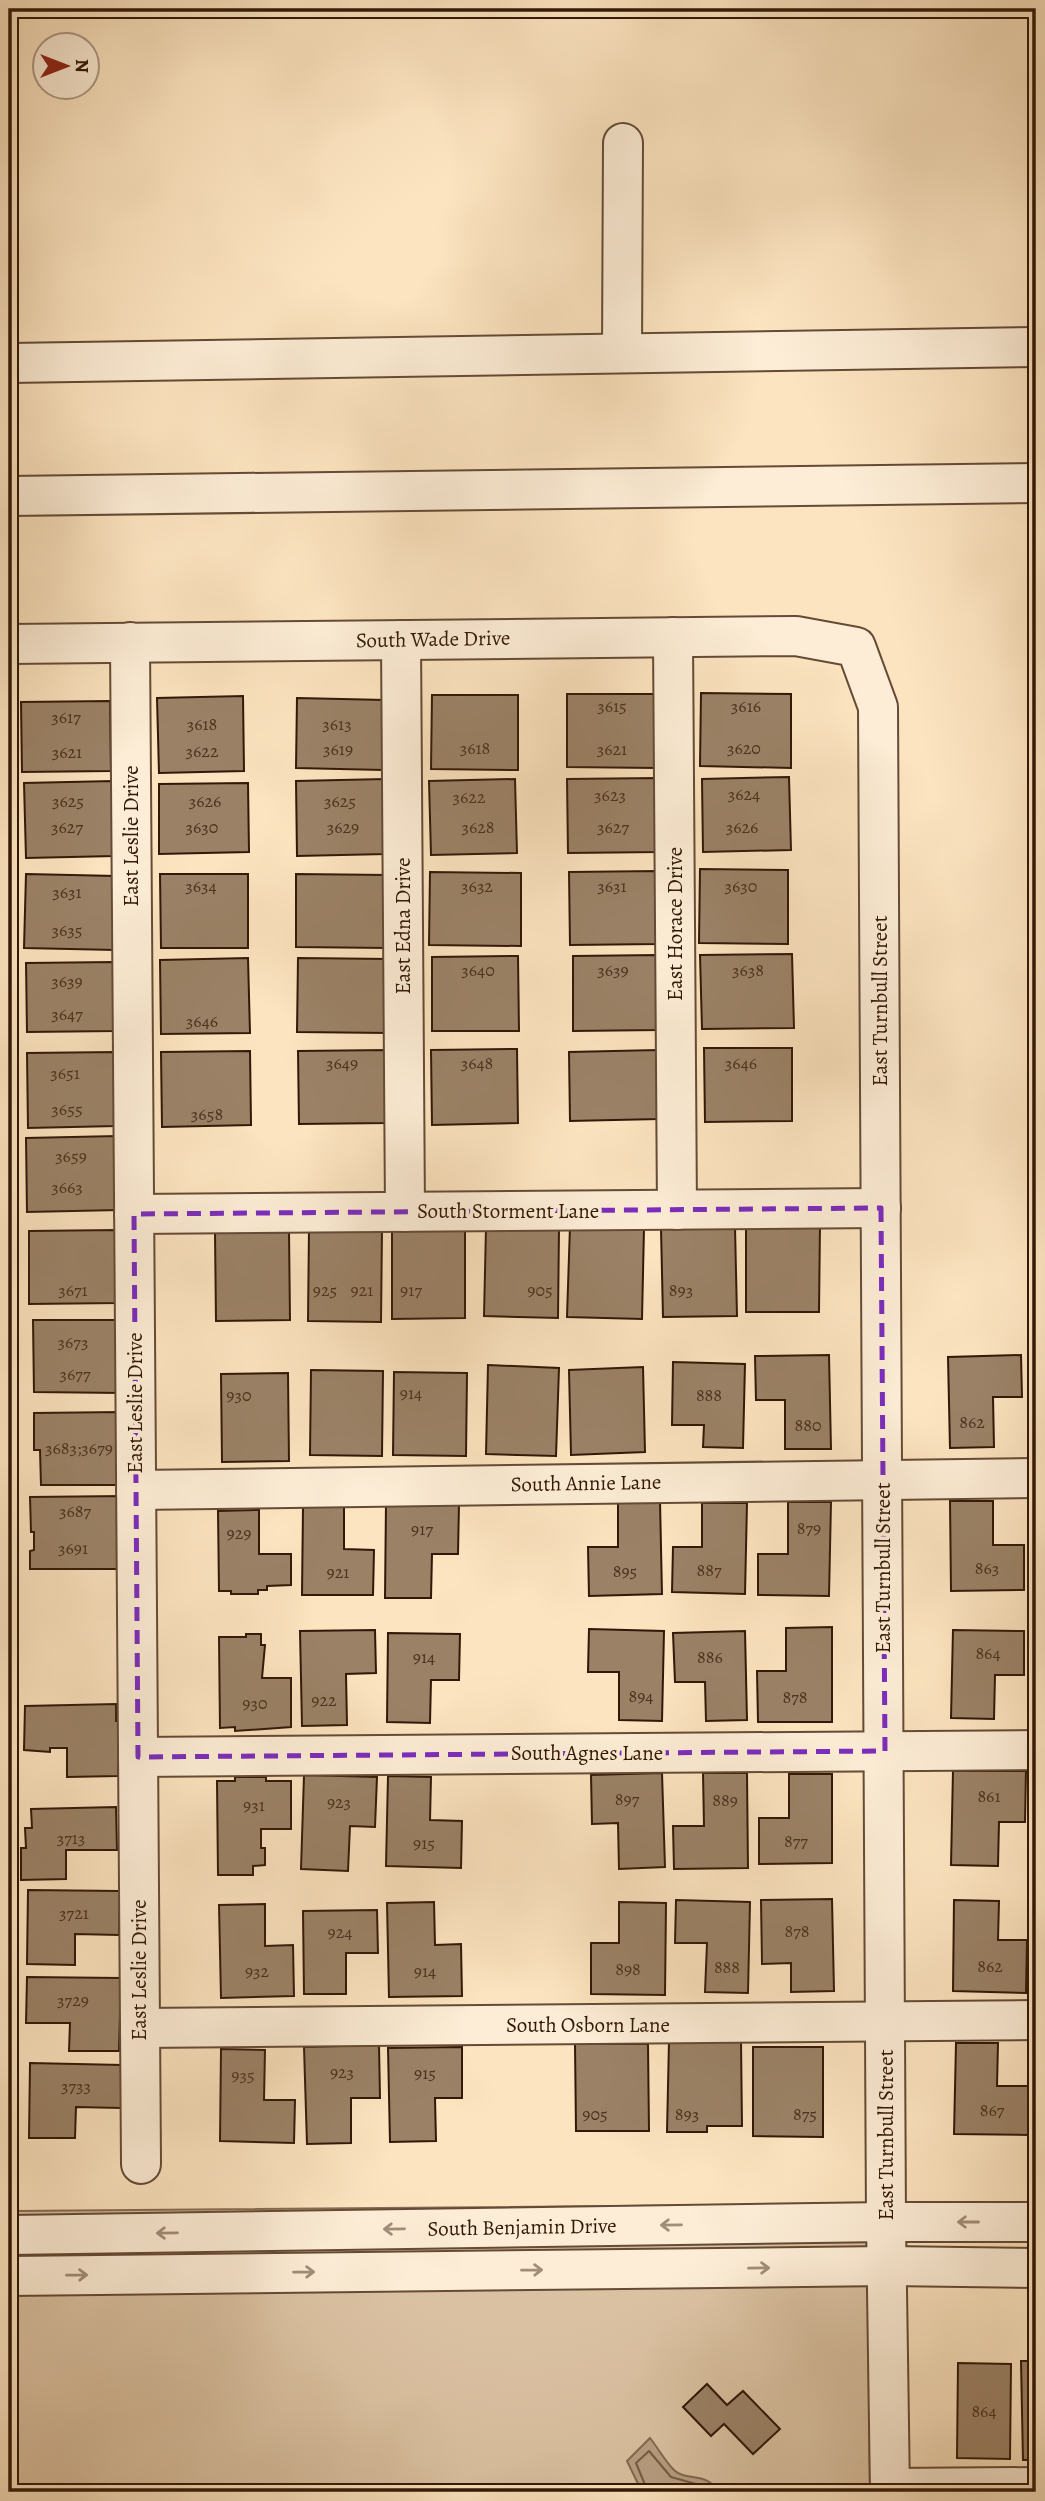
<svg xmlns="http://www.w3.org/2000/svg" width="1045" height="2501" font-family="Alegreya,serif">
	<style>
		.green { fill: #dac1a1; stroke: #866c54; stroke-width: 2 }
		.water { fill: #b79f81; stroke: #826950; stroke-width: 2 }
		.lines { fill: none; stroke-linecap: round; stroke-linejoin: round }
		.shore { stroke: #745c44; stroke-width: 2 }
		.building { fill: #9b8267; stroke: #321807; stroke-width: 2 }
		.minor-casing { stroke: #644b35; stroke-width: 42 }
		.minor { stroke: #fdedd6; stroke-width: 38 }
		.oneway { stroke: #a28d79 }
		.marked { fill: none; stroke: #7b2cbf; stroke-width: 5; stroke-dasharray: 14 9; stroke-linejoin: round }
		.labels { text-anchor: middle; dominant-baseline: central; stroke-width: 7; stroke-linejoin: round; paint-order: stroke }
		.number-label { font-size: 18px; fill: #4c321f }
		.street-label { font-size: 21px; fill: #321807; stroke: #fdedd6 }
	</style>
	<rect width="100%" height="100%" fill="#fce4c0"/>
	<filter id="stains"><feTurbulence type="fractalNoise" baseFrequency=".00286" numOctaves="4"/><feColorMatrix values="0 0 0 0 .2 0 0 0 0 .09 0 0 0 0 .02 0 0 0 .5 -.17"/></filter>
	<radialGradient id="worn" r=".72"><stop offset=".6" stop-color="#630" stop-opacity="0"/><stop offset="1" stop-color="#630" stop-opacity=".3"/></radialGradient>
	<path class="green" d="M9,833L14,2211L867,2204L870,2492H9Z"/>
	<path class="water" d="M650,2438C658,2448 665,2461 674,2470C686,2482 708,2471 717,2492H642L627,2461Z"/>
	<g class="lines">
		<path class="shore" d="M648,2492L636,2463L649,2451L671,2477L703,2486L710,2492"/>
	</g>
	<g class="building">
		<path d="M701,693L791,694V768L700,766Z"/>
		<path d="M567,694H657L656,768L567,767Z"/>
		<path d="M432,695H518V770L431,769Z"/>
		<path d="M243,696L244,771L159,773L157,698Z"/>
		<path d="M297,698L385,700L383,770L296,768Z"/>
		<path d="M110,701L111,771L22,772L21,702Z"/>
		<path d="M789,777L791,850L703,852L702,779Z"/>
		<path d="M658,778L659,852L568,853L567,779Z"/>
		<path d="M385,779L386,854L297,856L296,781Z"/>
		<path d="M515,779L517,853L431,855L429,781Z"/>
		<path d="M113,781L115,856L26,858L24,783Z"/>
		<path d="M248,783L249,852L159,854V784Z"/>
		<path d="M700,869L788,870V944L699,943Z"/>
		<path d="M657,871L658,944L570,945L569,872Z"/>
		<path d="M430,872L521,873V946L429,945Z"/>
		<path d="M26,874L116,876L115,950L24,948Z"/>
		<path d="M160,874H248V948H161Z"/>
		<path d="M296,874L388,875L387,948L296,947Z"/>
		<path d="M792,954L794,1028L702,1029L700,955Z"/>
		<path d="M659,955V1030L573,1031V956Z"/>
		<path d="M518,956L519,1031H432V957Z"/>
		<path d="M248,958L250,1033L161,1034L160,960Z"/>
		<path d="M298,958L389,959L388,1033L297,1032Z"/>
		<path d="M114,962L115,1031L27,1032L26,963Z"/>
		<path d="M704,1048H792V1121L705,1122Z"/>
		<path d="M517,1049L518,1123L432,1125L431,1050Z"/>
		<path d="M388,1050V1123L299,1124L298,1051Z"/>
		<path d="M658,1050L659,1119L570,1121L569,1052Z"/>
		<path d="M250,1051L251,1125L162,1127L161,1052Z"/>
		<path d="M115,1052L116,1126L28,1128L27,1053Z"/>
		<path d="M117,1136L119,1210L27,1212L26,1138Z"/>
		<path d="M746,1225H820L819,1312H746Z"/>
		<path d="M570,1226L644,1228L642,1319L567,1317Z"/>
		<path d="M486,1227L559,1228L558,1318L484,1316Z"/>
		<path d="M735,1227L737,1316L663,1317L661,1229Z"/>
		<path d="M309,1228L382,1229L381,1322L308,1321Z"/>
		<path d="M465,1229V1318L392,1319V1230Z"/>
		<path d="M117,1230L118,1303L29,1304V1231Z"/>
		<path d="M289,1232L290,1320L216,1321L215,1233Z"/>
		<path d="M33,1320H120L121,1393L34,1392Z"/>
		<path d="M829,1355L831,1449H785V1400H756L755,1356Z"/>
		<path d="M1021,1355L1022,1397H993L994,1447L950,1448L948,1357Z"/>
		<path d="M673,1362L745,1364L743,1448L703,1447L704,1425H672Z"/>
		<path d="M488,1365L559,1368L556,1456L486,1454Z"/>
		<path d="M643,1367L645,1452L571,1455L569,1370Z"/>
		<path d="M311,1370L383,1371L382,1456L310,1455Z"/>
		<path d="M394,1372L467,1373L466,1456L393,1455Z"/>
		<path d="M288,1373L289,1461L222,1462L221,1374Z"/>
		<path d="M121,1412L124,1485H41L40,1450H34V1413Z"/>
		<path d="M124,1496L122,1569H30V1551L34,1550V1532H31L30,1497Z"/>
		<path d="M660,1501L662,1594L589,1596L588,1547H618V1502Z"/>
		<path d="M950,1501H993V1545H1024V1590L951,1591Z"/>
		<path d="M788,1502H831L829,1596L758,1595V1554H788Z"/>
		<path d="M386,1503L459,1504L458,1554H432L431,1598H385Z"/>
		<path d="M702,1503H747L745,1594L672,1592L673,1547H702Z"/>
		<path d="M303,1507H344V1549L374,1550L373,1595H302Z"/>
		<path d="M259,1510V1554H291V1585L267,1586V1590H258V1594H231V1591H219L218,1511Z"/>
		<path d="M832,1627V1722H758L757,1671H786V1628Z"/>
		<path d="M589,1629L664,1631L662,1721L619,1720V1672H588Z"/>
		<path d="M375,1630L376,1673L346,1674L347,1725L302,1726L300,1631Z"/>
		<path d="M953,1630L1024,1631V1675H995L994,1719L951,1718Z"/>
		<path d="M745,1631L747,1720L706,1721L705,1682H675L673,1633Z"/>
		<path d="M388,1633L460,1634L459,1680H431L430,1723L387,1722Z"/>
		<path d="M246,1634H261V1645H265L262,1678H291V1727L235,1731V1727L220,1728L219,1637H246Z"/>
		<path d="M116,1704V1721H119L118,1776L67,1777V1748H50V1752L24,1750L25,1706Z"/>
		<path d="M953,1771H1026L1025,1822H999L998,1866L951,1865Z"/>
		<path d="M662,1773L665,1867L619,1869L618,1823L592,1824L591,1775Z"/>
		<path d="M703,1773H747L748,1868L674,1869L673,1826H704Z"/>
		<path d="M789,1774H832V1863L759,1864V1818H789Z"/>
		<path d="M304,1775L377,1777L375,1827L350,1826L348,1871L301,1869Z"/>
		<path d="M388,1776L431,1777L430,1820L462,1821L461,1868L386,1866Z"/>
		<path d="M235,1777H266V1781H291V1829H261V1848H265V1865L253,1866V1875H218L217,1781H235Z"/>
		<path d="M116,1807L117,1850H66V1879L21,1880V1848H26L25,1828H32L31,1809Z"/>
		<path d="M28,1890L120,1891L119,1935L75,1934V1965L27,1964Z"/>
		<path d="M832,1899L834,1991L791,1992V1963L762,1964L761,1900Z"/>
		<path d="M676,1900L750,1902L748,1993L705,1992L707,1943H675Z"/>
		<path d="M954,1900L999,1901L998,1940H1027L1026,1993L953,1991Z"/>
		<path d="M434,1902L435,1945L461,1944L462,1996L389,1997L387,1903Z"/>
		<path d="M619,1902L666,1903L665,1995L591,1994V1943H619Z"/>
		<path d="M265,1904V1946L293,1945L294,1996L221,1998L219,1905Z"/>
		<path d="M377,1910L378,1953H346V1994H304L303,1911Z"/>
		<path d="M27,1977L121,1978L119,2051H69L70,2023H26Z"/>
		<path d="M669,2041H741L742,2126H707V2132H667Z"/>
		<path d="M956,2043H998L997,2086H1029V2135L954,2134Z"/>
		<path d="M575,2044H648L649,2131H576Z"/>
		<path d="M379,2045L380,2098H351V2143L307,2144L304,2047Z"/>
		<path d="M462,2047V2098H435L436,2141L390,2142L388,2048Z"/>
		<path d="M753,2047H823V2137L753,2136Z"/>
		<path d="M221,2049L265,2050L264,2100H295L294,2143L220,2141Z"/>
		<path d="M30,2063L122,2065L121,2108L76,2107L75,2138H29Z"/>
		<path d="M1021,2361H1036V2460H1023Z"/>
		<path d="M958,2363L1011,2364L1010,2459L957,2458Z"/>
		<path d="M707,2384L727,2405L743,2391L780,2429L753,2454L724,2424L711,2436L683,2407Z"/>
	</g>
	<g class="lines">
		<defs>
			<g id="minor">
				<path d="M622,353L623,143"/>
				<path d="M9,363L1036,347"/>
				<path d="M9,496L1036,483"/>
				<path d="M673,637L677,1210"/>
				<path d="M401,640L405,1212"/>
				<path d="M130,642L141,2164"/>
				<path d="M9,644L796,636L856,647L878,707L886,2222L890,2492"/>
				<path d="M134,1214L881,1208"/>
				<path d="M136,1490L1036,1478"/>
				<path d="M138,1757L1036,1750"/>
				<path d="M140,2028L1036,2020"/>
				<path d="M9,2235L886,2222H1036"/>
				<path d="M9,2276L888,2266L1036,2268"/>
				<path d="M890,2488L1036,2487"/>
			</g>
		</defs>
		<use href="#minor" class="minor-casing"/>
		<use href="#minor" class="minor"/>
	</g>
	<defs><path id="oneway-shaft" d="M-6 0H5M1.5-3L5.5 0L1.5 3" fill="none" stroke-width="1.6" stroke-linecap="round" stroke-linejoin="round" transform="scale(1.75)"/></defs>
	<g class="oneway">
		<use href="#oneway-shaft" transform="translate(968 2222) rotate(180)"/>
		<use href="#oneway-shaft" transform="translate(671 2225) rotate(179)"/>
		<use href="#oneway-shaft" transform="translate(394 2229) rotate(179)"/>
		<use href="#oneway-shaft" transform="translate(167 2233) rotate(179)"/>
		<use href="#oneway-shaft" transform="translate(759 2268) rotate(-1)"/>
		<use href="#oneway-shaft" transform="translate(532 2270) rotate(-1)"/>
		<use href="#oneway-shaft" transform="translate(304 2272) rotate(-1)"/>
		<use href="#oneway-shaft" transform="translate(77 2275) rotate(-1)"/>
	</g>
	<path class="marked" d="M881,1208L885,1751L138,1757L134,1214Z"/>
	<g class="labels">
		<g class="number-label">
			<text x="612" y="706">3615</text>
			<text x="746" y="706">3616</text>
			<text x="66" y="717">3617</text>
			<text x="202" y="724">3618</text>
			<text x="337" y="724">3613</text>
			<text x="475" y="748">3618</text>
			<text x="744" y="748">3620</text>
			<text x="338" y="749">3619</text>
			<text x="612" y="749">3621</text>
			<text x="202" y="751">3622</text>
			<text x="67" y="752">3621</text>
			<text x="744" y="794">3624</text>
			<text x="610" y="795">3623</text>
			<text x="469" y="797">3622</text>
			<text x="68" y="801">3625</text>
			<text x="205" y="801">3626</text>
			<text x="340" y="801">3625</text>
			<text x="67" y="827">3627</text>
			<text x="202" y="827">3630</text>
			<text x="343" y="827">3629</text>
			<text x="478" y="827">3628</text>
			<text x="613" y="827">3627</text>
			<text x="742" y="827">3626</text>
			<text x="201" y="886">3634</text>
			<text x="477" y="886">3632</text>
			<text x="612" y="886">3631</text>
			<text x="741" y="886">3630</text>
			<text x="67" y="892">3631</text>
			<text x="67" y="930">3635</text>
			<text x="478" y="970">3640</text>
			<text x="613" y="970">3639</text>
			<text x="748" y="970">3638</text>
			<text x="67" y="981">3639</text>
			<text x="67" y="1014">3647</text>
			<text x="202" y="1021">3646</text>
			<text x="342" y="1063">3649</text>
			<text x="477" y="1063">3648</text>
			<text x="741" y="1063">3646</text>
			<text x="65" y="1073">3651</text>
			<text x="67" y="1109">3655</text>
			<text x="207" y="1114">3658</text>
			<text x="71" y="1156">3659</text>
			<text x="67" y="1187">3663</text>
			<text x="73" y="1290">3671</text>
			<text x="325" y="1290">925</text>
			<text x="362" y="1290">921</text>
			<text x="411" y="1290">917</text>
			<text x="540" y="1290">905</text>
			<text x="681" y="1290">893</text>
			<text x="73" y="1342">3673</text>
			<text x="75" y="1374">3677</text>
			<text x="411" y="1393">914</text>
			<text x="239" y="1395">930</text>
			<text x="709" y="1395">888</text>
			<text x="972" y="1422">862</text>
			<text x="808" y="1425">880</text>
			<text x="79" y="1448">3683;3679</text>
			<text x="75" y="1511">3687</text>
			<text x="809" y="1528">879</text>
			<text x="422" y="1529">917</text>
			<text x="239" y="1533">929</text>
			<text x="73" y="1548">3691</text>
			<text x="987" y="1568">863</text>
			<text x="709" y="1570">887</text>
			<text x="625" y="1571">895</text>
			<text x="338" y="1572">921</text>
			<text x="988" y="1653">864</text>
			<text x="424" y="1657">914</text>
			<text x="710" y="1657">886</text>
			<text x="641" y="1696">894</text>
			<text x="795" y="1697">878</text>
			<text x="324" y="1700">922</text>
			<text x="255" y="1703">930</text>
			<text x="989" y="1796">861</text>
			<text x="627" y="1799">897</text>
			<text x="725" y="1800">889</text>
			<text x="339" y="1802">923</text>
			<text x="254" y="1805">931</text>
			<text x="71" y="1838">3713</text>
			<text x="796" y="1841">877</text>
			<text x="424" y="1843">915</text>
			<text x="74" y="1913">3721</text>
			<text x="797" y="1931">878</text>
			<text x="340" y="1932">924</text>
			<text x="990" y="1966">862</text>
			<text x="727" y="1967">888</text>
			<text x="628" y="1969">898</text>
			<text x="257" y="1971">932</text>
			<text x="425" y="1971">914</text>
			<text x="73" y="2000">3729</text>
			<text x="342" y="2072">923</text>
			<text x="425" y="2073">915</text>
			<text x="243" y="2075">935</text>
			<text x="76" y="2086">3733</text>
			<text x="992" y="2110">867</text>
			<text x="595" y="2114">905</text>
			<text x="687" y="2114">893</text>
			<text x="805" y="2114">875</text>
			<text x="984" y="2411">864</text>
		</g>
		<g class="street-label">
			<text transform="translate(433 639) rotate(-1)">South Wade Drive</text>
			<text transform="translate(131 836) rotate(-90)">East Leslie Drive</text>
			<text transform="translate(675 924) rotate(-90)">East Horace Drive</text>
			<text transform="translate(403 926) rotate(-90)">East Edna Drive</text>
			<text transform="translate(880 1001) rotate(-90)">East Turnbull Street</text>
			<text x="508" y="1211">South Storment Lane</text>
			<text transform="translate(135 1403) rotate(-90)">East Leslie Drive</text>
			<text transform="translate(586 1483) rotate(-1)">South Annie Lane</text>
			<text transform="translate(883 1568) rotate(-90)">East Turnbull Street</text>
			<text x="587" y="1753">South Agnes Lane</text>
			<text transform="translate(139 1970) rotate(-90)">East Leslie Drive</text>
			<text x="588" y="2025">South Osborn Lane</text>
			<text transform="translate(886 2135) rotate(-90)">East Turnbull Street</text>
			<text transform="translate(522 2227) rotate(-1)">South Benjamin Drive</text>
		</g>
	</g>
	<rect width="1045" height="2501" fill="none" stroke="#fce4c0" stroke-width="35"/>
	<rect x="10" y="10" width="1024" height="2480" fill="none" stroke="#321807" stroke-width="3.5"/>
	<rect x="18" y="18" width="1010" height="2466" fill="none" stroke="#321807" stroke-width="2"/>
	<g transform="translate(66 66) rotate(90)"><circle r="33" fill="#fdedd6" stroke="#ac9883" stroke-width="2"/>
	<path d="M0-5L12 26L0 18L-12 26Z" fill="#8f2418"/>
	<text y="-10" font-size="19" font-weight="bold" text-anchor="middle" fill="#321807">N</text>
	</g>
	<rect width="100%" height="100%" filter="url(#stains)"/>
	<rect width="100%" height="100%" fill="url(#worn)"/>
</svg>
